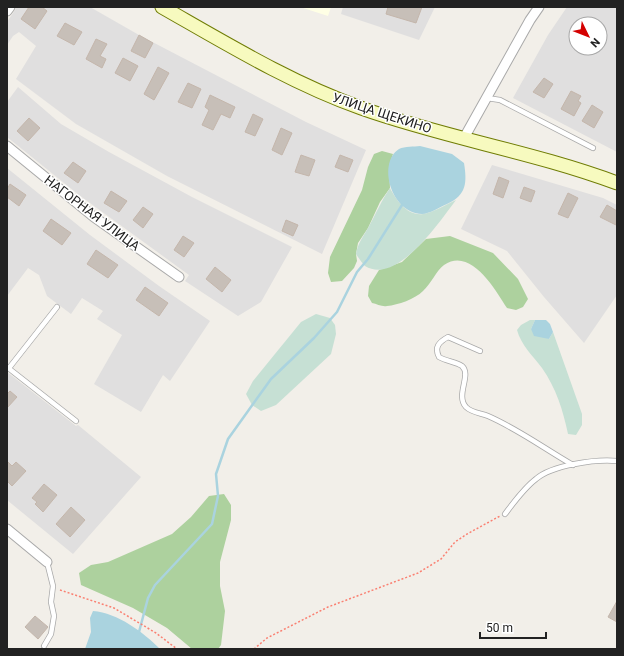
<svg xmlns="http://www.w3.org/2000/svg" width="624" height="656" font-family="Roboto,sans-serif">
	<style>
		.residential { fill: #e0dfdf; fill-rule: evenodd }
		.education { fill: #ffffe5 }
		.forest { fill: #add19e }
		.wetland { fill: #c6e0d4 }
		.water { fill: #aad3df }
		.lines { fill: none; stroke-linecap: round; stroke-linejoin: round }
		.stream { stroke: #aad3df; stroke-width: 2.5 }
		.building { fill: #c7bfb8; stroke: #c4b6ab }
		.service-casing { stroke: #a9a9a9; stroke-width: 6 }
		.minor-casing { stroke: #a9a9a9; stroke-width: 11 }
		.secondary-casing { stroke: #707d05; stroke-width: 15 }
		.path { stroke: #fa8072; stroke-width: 1.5; stroke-dasharray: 2 2; stroke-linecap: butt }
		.service { stroke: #fff; stroke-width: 4.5 }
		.minor { stroke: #fff; stroke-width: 9 }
		.secondary { stroke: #f7fabf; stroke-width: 13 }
		.labels { text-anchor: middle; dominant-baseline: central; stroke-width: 3; stroke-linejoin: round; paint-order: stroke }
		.street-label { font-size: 13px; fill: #222; stroke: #fff }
	</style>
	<rect width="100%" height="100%" fill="#f2efe9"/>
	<g class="residential">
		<path d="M17,7H90L139,35L306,122L366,150L322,254L167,176L76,124L16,79L36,46L19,32L13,36L7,45V22Z"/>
		<path d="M343,7H435L419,40L341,14Z"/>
		<path d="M567,7H617V152L513,98L548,35ZM576,24H600V48H576Z"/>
		<path d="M18,87L61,124L109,152L192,197L292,247L261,302L238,316L185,281L189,275L79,195L7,137V102Z"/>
		<path d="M492,165L603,198L617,205V295L584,343L544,297L507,251L461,229Z"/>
		<path d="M7,168L90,235L159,286L210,321L170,381L163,375L141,412L94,384L122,335L97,319L103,311L82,298L71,314L47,296L39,275L28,268L7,296Z"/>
		<path d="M7,372L76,426L78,425L141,477L73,554L7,500Z"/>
	</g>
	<path class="education" d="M300,7H331L328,16Z"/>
	<g class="forest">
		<path d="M382,151L393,154L389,166L390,188L380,202L368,228L358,243L356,254L357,261L354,268L342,281L331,282L328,273L330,257L362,190L368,167L374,154Z"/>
		<path d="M450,236L493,253L518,279L528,299L523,307L516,310L507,308C496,291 471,246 444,265C436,271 431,284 423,291C415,299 398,305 387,306C382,307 377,304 372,303L368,296L369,286L379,270L402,262L426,239Z"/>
		<path d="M224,494L231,505V520L220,562V586L225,611L221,645L218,649H192L167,628L133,608L81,585L79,573L91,565L108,562L172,534L191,517L209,496Z"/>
	</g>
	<g class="wetland">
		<path d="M390,188C396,200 407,216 423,214C432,213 447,204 456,200C440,221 397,286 365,266C362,263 358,257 356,254C358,243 363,237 368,228C376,214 381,201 390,188Z"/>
		<path d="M316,314L330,318L335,325L336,334L331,354L276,405L261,411L252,405L246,394L253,381L301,322Z"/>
		<path d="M530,320H535L531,329L549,339L553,332L582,414V425L576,435L568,434C563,410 556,388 542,368C533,356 521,345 517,330L521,325Z"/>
	</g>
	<g class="water">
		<path d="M420,146L452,154L464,163C467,182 467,195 447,204C440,207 429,214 422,214C391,213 377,163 399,149C405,146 414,147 420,146Z"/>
		<path d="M535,320H546L550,324L553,332L549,339L534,336L531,329Z"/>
		<path d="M93,611C118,613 143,632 160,649H85L91,632L90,618Z"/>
	</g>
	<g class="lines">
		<path class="stream" d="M139,632L148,598L155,585L212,524L218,496L216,474L228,439L271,379L314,338L337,312L357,272L368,259L402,205"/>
	</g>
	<g class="building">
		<path d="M29,7H42L47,11L35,29L21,19Z"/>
		<path d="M388,7H422L416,23L386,14Z"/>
		<path d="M65,23L82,32L74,45L57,36Z"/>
		<path d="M139,35L153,43L145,58L131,51Z"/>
		<path d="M96,39L107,44L100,56L106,59L102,68L86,59Z"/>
		<path d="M123,58L138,66L130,81L115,73Z"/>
		<path d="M158,67L169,73L154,100L144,94Z"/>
		<path d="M544,78L553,84L544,98L533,92Z"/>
		<path d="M188,83L201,89L192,108L178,102Z"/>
		<path d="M571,91L581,96L578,101L581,103L574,116L561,109Z"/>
		<path d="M210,95L235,107L230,118L221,114L213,130L202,125L209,110L205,107Z"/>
		<path d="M592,105L603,112L594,128L582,121Z"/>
		<path d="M253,114L263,119L255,136L245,132Z"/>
		<path d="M29,118L40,128L28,141L17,131Z"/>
		<path d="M281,128L292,133L282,155L272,150Z"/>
		<path d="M301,155L315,160L309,176L295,172Z"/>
		<path d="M340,155L353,160L348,172L335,167Z"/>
		<path d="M73,162L86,171L78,183L64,173Z"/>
		<path d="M499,177L509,181L503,198L493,194Z"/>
		<path d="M10,184L26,195L19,206L7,197V189Z"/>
		<path d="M524,187L535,191L531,202L520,198Z"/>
		<path d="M111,191L127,201L119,212L104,203Z"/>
		<path d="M568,193L578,198L568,218L558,214Z"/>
		<path d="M607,205L617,211L616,225L600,217Z"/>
		<path d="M143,207L153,214L143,228L133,220Z"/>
		<path d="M51,219L71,233L62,245L43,231Z"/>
		<path d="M286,220L298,225L293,236L282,231Z"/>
		<path d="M183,236L194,243L184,257L174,250Z"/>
		<path d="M96,250L118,265L108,278L87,264Z"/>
		<path d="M215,267L231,280L222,292L206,279Z"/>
		<path d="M145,287L168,303L159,316L136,300Z"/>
		<path d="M10,391L17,397L7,408V394Z"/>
		<path d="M7,461L12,466L16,462L26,471L12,486L7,481Z"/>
		<path d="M44,484L57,495L43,512L35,504L37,502L32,498Z"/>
		<path d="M71,507L85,520L70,537L56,524Z"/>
		<path d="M617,601V622L608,617Z"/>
		<path d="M35,616L48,627L38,639L25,627Z"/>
	</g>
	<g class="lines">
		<defs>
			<g id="service">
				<path d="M487,98L500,100L593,148"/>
				<path d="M480,351L448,337C439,342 434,347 439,357C446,361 456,362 462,366C472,375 455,395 466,407C472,413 481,413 488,416C518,429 545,449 573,465"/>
				<path d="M7,367L76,421"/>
				<path d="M9,368L57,307"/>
				<path d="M505,514C514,502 524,488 536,479C552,465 596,459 617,461"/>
				<path d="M44,646L51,634L54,616L51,602L53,586L47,562"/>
			</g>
			<g id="minor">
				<path d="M7,11L10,7"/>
				<path d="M464,138L530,20L539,7"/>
				<path d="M7,146L94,217L179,277"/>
				<path d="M7,529L47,562"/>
			</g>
			<path id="secondary" d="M162,7C227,44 291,83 361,108C445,138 534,152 617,183"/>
		</defs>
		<use href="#service" class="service-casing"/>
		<use href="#minor" class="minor-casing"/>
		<use href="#secondary" class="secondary-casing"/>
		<g class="path">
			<path d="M60,590L114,608L156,633L177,649"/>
			<path d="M254,649L267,638L328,607L418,573L441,559L455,542L467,534L500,516"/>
		</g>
		<use href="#service" class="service"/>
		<use href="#minor" class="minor"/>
		<use href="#secondary" class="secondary"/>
	</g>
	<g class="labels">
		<g class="street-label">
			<text transform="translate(382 113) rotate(18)">УЛИЦА ЩЕКИНО</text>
			<text transform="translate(92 213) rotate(37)">НАГОРНАЯ УЛИЦА</text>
		</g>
	</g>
	<rect width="624" height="656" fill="none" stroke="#222222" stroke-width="16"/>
	<g transform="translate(588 36) rotate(133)"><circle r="19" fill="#ffffff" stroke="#a7a7a7"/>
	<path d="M0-3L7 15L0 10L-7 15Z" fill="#d40000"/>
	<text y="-6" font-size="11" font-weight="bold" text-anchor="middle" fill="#222222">N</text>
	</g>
	<path d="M480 632v6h66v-6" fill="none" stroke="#222222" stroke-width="2"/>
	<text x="486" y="632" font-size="12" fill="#222222" stroke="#ffffff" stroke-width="3" paint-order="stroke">50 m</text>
</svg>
